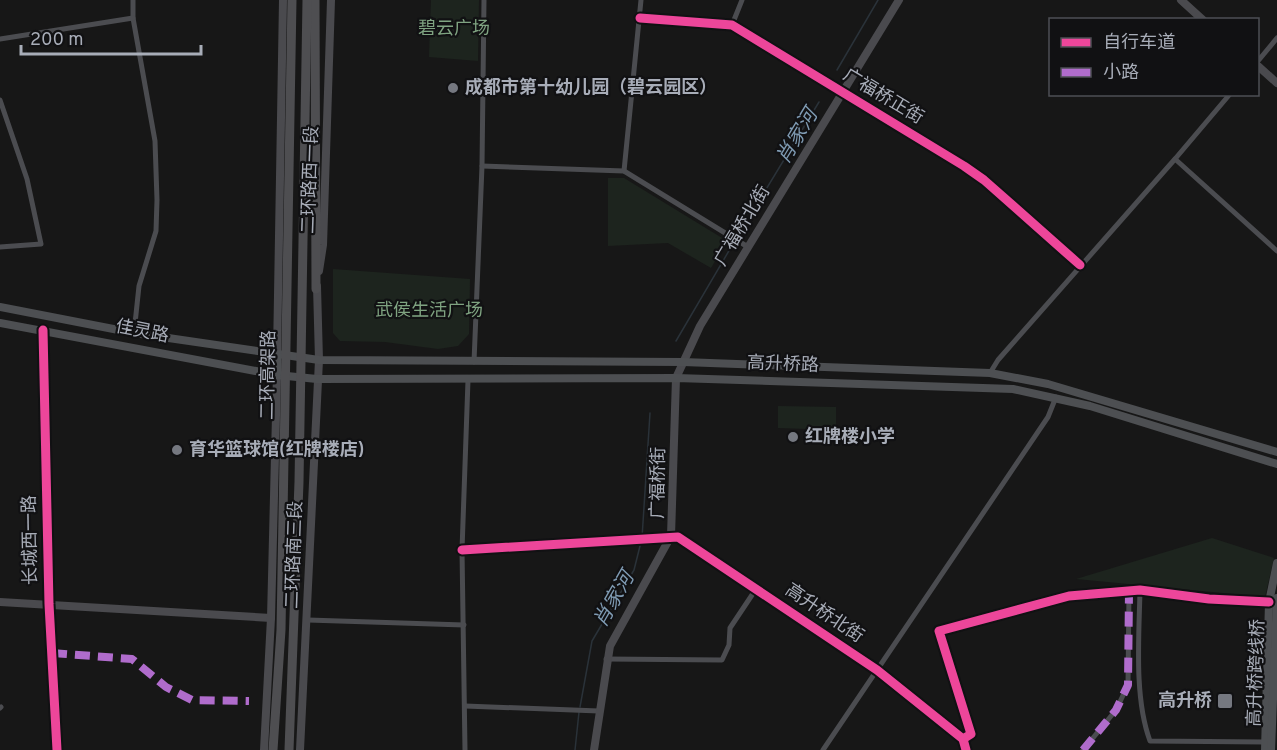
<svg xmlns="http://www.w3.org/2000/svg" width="1277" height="750" font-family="Overpass,'Noto Sans SC',sans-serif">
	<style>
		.green { fill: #1d241e }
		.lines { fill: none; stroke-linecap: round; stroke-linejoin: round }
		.stream { stroke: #2a3239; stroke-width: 1.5 }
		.street { stroke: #4b4c50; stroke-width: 5 }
		.secondary { stroke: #4a4a4e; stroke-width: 8 }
		.primary { stroke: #4d4f52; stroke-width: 8 }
		.highway { stroke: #4e4e51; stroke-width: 9 }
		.highway-bridge { stroke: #4e4e51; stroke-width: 9 }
		.quiet { stroke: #b06ccc; stroke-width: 8; stroke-dasharray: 15 8; stroke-linecap: butt }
		.cycleway-casing { stroke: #111113; stroke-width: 13 }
		.cycleway { stroke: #ed469a; stroke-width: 9 }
		.poi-dot { fill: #757880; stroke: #111113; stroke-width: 2 }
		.labels { text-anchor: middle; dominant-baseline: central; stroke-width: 4.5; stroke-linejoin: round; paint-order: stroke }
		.park-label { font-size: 18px; fill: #7fa381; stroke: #111113 }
		.poi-label { font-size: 18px; font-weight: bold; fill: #a8adb8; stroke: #111113; text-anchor: start }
		.street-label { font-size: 18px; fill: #a8adb8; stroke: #111113 }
		.water-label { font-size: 20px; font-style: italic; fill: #7f9bb3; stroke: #111113 }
	</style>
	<rect width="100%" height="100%" fill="#171717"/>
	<g class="green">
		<path d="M431,0H479L478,61L429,57Z"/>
		<path d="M608,178H624L727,241L711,268L668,243L608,246Z"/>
		<path d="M333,269L470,279L469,334L458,346L438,349L385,342L340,341L333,333Z"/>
		<path d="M778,406L836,407V430L778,428Z"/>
		<path d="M1212,538L1274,558L1265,597L1076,579Z"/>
	</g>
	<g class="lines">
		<g class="stream">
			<path d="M837,70L878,0"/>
			<path d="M739,234L819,102"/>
			<path d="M676,341L730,249"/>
			<path d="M642,538L650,413"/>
			<path d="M580,707L592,641L634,570L641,542"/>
			<path d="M575,750L579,712"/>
		</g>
		<g class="street">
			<path d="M133,0V18L155,141L157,200L156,231L139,286L134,333"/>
			<path d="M640,18L732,25L964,166L984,180L1080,265"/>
			<path d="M732,25L742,0"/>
			<path d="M0,39L133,18"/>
			<path d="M1258,61L1277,38"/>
			<path d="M0,100L27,179L41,244L0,247"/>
			<path d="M1175,159L1230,94"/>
			<path d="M482,166L624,171L748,247"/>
			<path d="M624,171L641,0"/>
			<path d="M43,330L49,604L57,750"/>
			<path d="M474,362L482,166L484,0"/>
			<path d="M990,373L998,360L1175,159L1277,251"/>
			<path d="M462,550L678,537L877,670L963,739L966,750"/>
			<path d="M1140,590C1139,637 1134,698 1150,741L1265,742"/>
			<path d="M308,620L464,625"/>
			<path d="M606,659L722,660L729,645L730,628L756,589"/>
			<path d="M465,706L599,711"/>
			<path d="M0,708L1,707"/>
			<path d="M963,739L971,734L939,631L1069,596L1140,590L1209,599L1269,602"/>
			<path d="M465,750L462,550L468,380"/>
			<path d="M823,750L1048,417L1056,397"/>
			<path d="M1083,750L1116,710L1128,685L1129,591"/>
		</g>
		<g class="secondary">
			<path d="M1181,0L1203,20"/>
			<path d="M1258,66L1277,83"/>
			<path d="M319,271L323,245L331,0"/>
			<path d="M277,354L283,0"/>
			<path d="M0,602L271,618"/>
			<path d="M264,750L271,618L277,375"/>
			<path d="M300,750L319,360L317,286"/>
			<path d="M594,750L610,646L671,536L676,378L700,326L899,0"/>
		</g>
		<g class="primary">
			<path d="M0,307L134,333L319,360L683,362L990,373L1048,384L1277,452"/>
			<path d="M0,323L277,375L317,379L676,378L1013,389L1090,406L1277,464"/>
			<path d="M277,375V354"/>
			<path d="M1265,750L1269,602L1277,563"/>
			<path d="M1271,750L1277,598"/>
		</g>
		<path class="highway" d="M315,0L316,289"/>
		<g class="highway-bridge">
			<path d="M273,750L281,630L292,0"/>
			<path d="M289,750L299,482L307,0"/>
		</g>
		<g class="quiet">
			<path d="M52,653L132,659L166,687L192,700L249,701"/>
			<path d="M1083,750L1116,710L1128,685L1129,591"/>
		</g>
		<defs>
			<g id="cycleway">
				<path d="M640,18L732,25L964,166L984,180L1080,265"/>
				<path d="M43,330L49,604L57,750"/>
				<path d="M462,550L678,537L877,670L963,739L966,750"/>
				<path d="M963,739L971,734L939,631L1069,596L1140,590L1209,599L1269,602"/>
			</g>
		</defs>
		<use href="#cycleway" class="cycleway-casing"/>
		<use href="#cycleway" class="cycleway"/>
	</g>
	<g class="poi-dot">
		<circle cx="453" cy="88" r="6"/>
		<circle cx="793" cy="437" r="6"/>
		<circle cx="177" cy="450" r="6"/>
		<rect x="1217" y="693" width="16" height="16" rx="3"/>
	</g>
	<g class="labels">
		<g class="park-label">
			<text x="454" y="29">碧云广场</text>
			<text x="429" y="311">武侯生活广场</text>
		</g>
		<g class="poi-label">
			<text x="465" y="88">成都市第十幼儿园（碧云园区）</text>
			<text x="805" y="437">红牌楼小学</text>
			<text x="189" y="450">育华篮球馆(红牌楼店)</text>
			<text x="1212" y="701" text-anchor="end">高升桥</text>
		</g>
		<g class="street-label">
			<text transform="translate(883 97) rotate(31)">广福桥正街</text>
			<text transform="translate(311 180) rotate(-88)">二环路西一段</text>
			<text transform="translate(743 226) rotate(-59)">广福桥北街</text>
			<text transform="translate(142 332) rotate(11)">佳灵路</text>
			<text transform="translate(783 365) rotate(2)">高升桥路</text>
			<text transform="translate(269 375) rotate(-89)">二环高架路</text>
			<text transform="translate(659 483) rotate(-89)">广福桥街</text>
			<text transform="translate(31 540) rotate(-91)">长城西一路</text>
			<text transform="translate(295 555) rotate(-88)">二环路南三段</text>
			<text transform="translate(824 614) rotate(34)">高升桥北街</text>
			<text transform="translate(1257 673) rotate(-88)">高升桥跨线桥</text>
		</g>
		<g class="water-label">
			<text transform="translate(798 137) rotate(-59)">肖家河</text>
			<text transform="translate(615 600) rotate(-60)">肖家河</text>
		</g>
	</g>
	<rect x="1049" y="18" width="210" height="78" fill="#111113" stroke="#4d4f55" stroke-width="1.5"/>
	<rect x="1061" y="38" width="30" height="9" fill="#ed469a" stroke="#4d4f55" stroke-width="1.5"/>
	<text x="1103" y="48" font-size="18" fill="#a8adb8">自行车道</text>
	<rect x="1061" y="68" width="30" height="9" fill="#b06ccc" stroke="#4d4f55" stroke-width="1.5"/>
	<text x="1103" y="78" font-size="18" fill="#a8adb8">小路</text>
	<path d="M21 45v9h180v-9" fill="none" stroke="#a8adb8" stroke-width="3"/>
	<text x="30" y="45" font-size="18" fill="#a8adb8" stroke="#111113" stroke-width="4.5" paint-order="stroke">200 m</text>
</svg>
